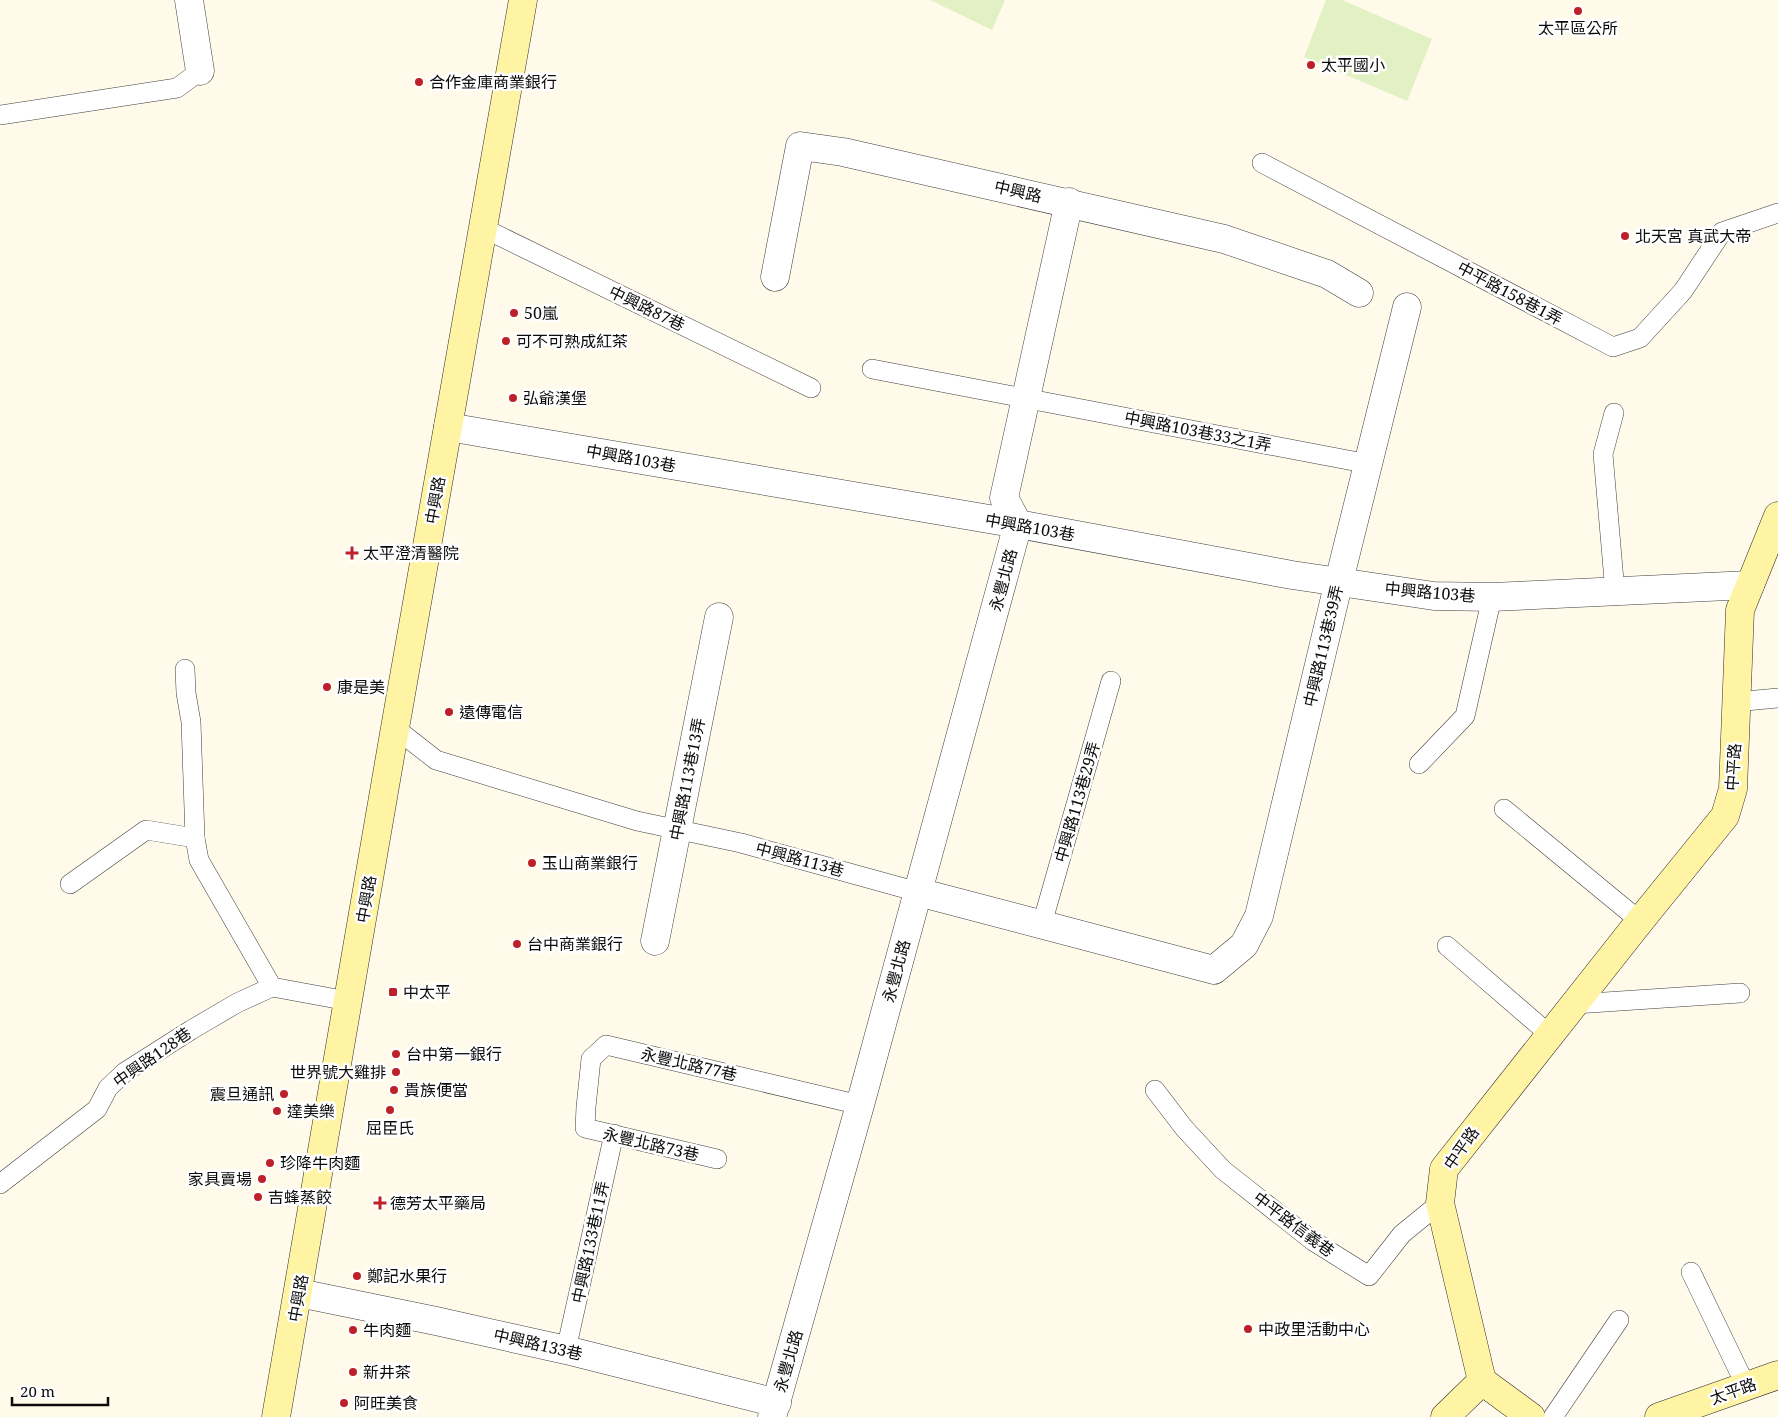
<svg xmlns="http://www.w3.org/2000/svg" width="1778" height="1417" font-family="'Noto Serif','Noto Sans TC',serif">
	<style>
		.pitch { fill: #e2f1c4 }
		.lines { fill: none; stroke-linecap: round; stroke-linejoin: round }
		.lane-casing { stroke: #3e3e3e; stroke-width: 20 }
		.street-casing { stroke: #3e3e3e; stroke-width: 29 }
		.secondary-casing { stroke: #2d2d2d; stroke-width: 29 }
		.lane { stroke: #fff; stroke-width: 19 }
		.street { stroke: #fff; stroke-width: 28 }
		.secondary { stroke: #fff3a4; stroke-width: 28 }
		.poi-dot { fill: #be202a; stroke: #fff; stroke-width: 2 }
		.labels { text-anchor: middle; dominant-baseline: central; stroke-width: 5; stroke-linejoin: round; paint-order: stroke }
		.poi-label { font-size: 16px; fill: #0b0b0b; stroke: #fff; text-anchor: start }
		.street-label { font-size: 16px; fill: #0b0b0b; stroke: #fff }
	</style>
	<rect width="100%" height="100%" fill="#fffae9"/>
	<g class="pitch">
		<path d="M930,0H1005L992,30Z"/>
		<path d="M1326,0H1342L1432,39L1407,101L1304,57Z"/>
	</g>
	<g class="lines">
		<defs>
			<g id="lane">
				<path d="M0,115L177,88L200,71"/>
				<path d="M1262,163L1613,347L1640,338L1683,291L1722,232L1778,213"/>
				<path d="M483,228L811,388"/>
				<path d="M872,369L1369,464"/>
				<path d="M1614,413L1603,454L1615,592"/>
				<path d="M185,669L186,693L191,722L195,838L199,860L272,987L348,1001"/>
				<path d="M1735,702L1778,698"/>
				<path d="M395,728L436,760L637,821L741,843L918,892"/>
				<path d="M1419,764L1465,716L1492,597"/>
				<path d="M1504,809L1640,921"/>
				<path d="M70,884L146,830L195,838"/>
				<path d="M1042,924L1111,681"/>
				<path d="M1447,946L1550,1035"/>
				<path d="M1575,1004L1740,993"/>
				<path d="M1155,1090L1184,1128L1223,1170L1313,1241L1369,1276L1402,1234L1440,1203"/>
				<path d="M717,1159L585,1128L586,1107L591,1059L606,1045L860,1105"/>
				<path d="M0,1184L97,1109L108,1088L125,1072L191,1030L237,1003L272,987"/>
				<path d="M1691,1272L1746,1386"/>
				<path d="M566,1350L614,1134"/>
				<path d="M1553,1417L1619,1320"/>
			</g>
			<g id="street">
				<path d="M189,0L200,71"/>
				<path d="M775,277L800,146L843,152L1224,239L1327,274L1359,293"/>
				<path d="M448,427L1018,524L1292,575L1434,596L1492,597L1750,585"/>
				<path d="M918,892L1214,970L1244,945L1259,916L1339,581L1407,307"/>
				<path d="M655,941L719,617"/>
				<path d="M299,1293L436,1321L566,1350L777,1403"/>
				<path d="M772,1417L860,1105L1018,524L1004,498L1069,202"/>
			</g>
			<g id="secondary">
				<path d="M1482,1381L1440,1203L1444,1169L1640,921L1725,816L1733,789L1740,610L1778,516"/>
				<path d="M1482,1381L1531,1417"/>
				<path d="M276,1417L395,728L523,0"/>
				<path d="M1445,1417L1482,1381"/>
				<path d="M1659,1417L1778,1375"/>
			</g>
		</defs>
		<use href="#lane" class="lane-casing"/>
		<use href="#street" class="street-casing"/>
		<use href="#secondary" class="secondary-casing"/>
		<use href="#lane" class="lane"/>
		<use href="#street" class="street"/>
		<use href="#secondary" class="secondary"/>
	</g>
	<g class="poi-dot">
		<circle cx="1578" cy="11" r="5"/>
		<circle cx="1311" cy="65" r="5"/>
		<circle cx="419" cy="82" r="5"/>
		<circle cx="1625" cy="236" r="5"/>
		<circle cx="514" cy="313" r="5"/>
		<circle cx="506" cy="341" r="5"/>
		<circle cx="513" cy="398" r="5"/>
		<path d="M349.5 545.5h5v5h5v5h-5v5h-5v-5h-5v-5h5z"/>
		<circle cx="327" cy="687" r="5"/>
		<circle cx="449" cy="712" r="5"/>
		<circle cx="532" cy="863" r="5"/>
		<circle cx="517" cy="944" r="5"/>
		<rect x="388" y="987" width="10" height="10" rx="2.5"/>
		<circle cx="396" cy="1054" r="5"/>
		<circle cx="396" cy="1072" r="5"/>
		<circle cx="394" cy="1090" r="5"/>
		<circle cx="284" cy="1094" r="5"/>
		<circle cx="390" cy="1110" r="5"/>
		<circle cx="277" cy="1111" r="5"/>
		<circle cx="270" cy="1163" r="5"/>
		<circle cx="262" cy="1179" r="5"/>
		<circle cx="258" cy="1197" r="5"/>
		<path d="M377.5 1195.5h5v5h5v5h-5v5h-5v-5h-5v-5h5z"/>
		<circle cx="357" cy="1276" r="5"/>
		<circle cx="1248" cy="1329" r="5"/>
		<circle cx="353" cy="1330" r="5"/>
		<circle cx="353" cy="1372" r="5"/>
		<circle cx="344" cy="1403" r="5"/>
	</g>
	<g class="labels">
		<g class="poi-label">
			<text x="1578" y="28" text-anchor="middle">太平區公所</text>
			<text x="1321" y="65">太平國小</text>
			<text x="429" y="82">合作金庫商業銀行</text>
			<text x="1635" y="236">北天宮 真武大帝</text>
			<text x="524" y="313">50嵐</text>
			<text x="516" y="341">可不可熟成紅茶</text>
			<text x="523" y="398">弘爺漢堡</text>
			<text x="363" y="553">太平澄清醫院</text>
			<text x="337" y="687">康是美</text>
			<text x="459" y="712">遠傳電信</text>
			<text x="542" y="863">玉山商業銀行</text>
			<text x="527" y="944">台中商業銀行</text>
			<text x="403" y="992">中太平</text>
			<text x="406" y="1054">台中第一銀行</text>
			<text x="386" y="1072" text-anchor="end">世界號大雞排</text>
			<text x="404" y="1090">貴族便當</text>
			<text x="274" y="1094" text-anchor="end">震旦通訊</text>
			<text x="287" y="1111">達美樂</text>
			<text x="390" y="1128" text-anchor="middle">屈臣氏</text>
			<text x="280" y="1163">珍降牛肉麵</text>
			<text x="252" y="1179" text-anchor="end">家具賣場</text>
			<text x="268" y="1197">吉蜂蒸餃</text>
			<text x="390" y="1203">德芳太平藥局</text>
			<text x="367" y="1276">鄭記水果行</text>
			<text x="1258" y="1329">中政里活動中心</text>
			<text x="363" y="1330">牛肉麵</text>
			<text x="363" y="1372">新井茶</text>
			<text x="354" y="1403">阿旺美食</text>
		</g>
		<g class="street-label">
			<text transform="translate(1018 191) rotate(13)">中興路</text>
			<text transform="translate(1510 293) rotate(28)">中平路158巷1弄</text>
			<text transform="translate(647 308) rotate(26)">中興路87巷</text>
			<text transform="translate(1198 431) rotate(11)">中興路103巷33之1弄</text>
			<text transform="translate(631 458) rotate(10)">中興路103巷</text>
			<text transform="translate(435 500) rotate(-80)">中興路</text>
			<text transform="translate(1030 527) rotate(10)">中興路103巷</text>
			<text transform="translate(1003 580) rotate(-75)">永豐北路</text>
			<text transform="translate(1430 592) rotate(5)">中興路103巷</text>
			<text transform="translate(1323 646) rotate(-77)">中興路113巷39弄</text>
			<text transform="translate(1733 767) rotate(-86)">中平路</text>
			<text transform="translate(687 779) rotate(-79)">中興路113巷13弄</text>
			<text transform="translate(1077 802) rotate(-74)">中興路113巷29弄</text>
			<text transform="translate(800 859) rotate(15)">中興路113巷</text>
			<text transform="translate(366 899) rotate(-80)">中興路</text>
			<text transform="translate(896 971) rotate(-75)">永豐北路</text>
			<text transform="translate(152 1057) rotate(-35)">中興路128巷</text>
			<text transform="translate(689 1064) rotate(13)">永豐北路77巷</text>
			<text transform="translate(651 1144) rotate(13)">永豐北路73巷</text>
			<text transform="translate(1461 1148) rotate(-55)">中平路</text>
			<text transform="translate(1294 1224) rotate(37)">中平路信義巷</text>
			<text transform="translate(590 1242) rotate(-78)">中興路133巷11弄</text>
			<text transform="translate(298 1298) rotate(-80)">中興路</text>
			<text transform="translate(538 1344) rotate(13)">中興路133巷</text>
			<text transform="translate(788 1361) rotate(-74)">永豐北路</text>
			<text transform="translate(1733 1391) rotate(-20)">太平路</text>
		</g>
	</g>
	<path d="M12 1397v8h96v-8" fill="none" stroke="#0b0b0b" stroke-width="2.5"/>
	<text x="20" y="1397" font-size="15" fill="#0b0b0b" stroke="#ffffff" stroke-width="4" paint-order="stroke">20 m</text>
</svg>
